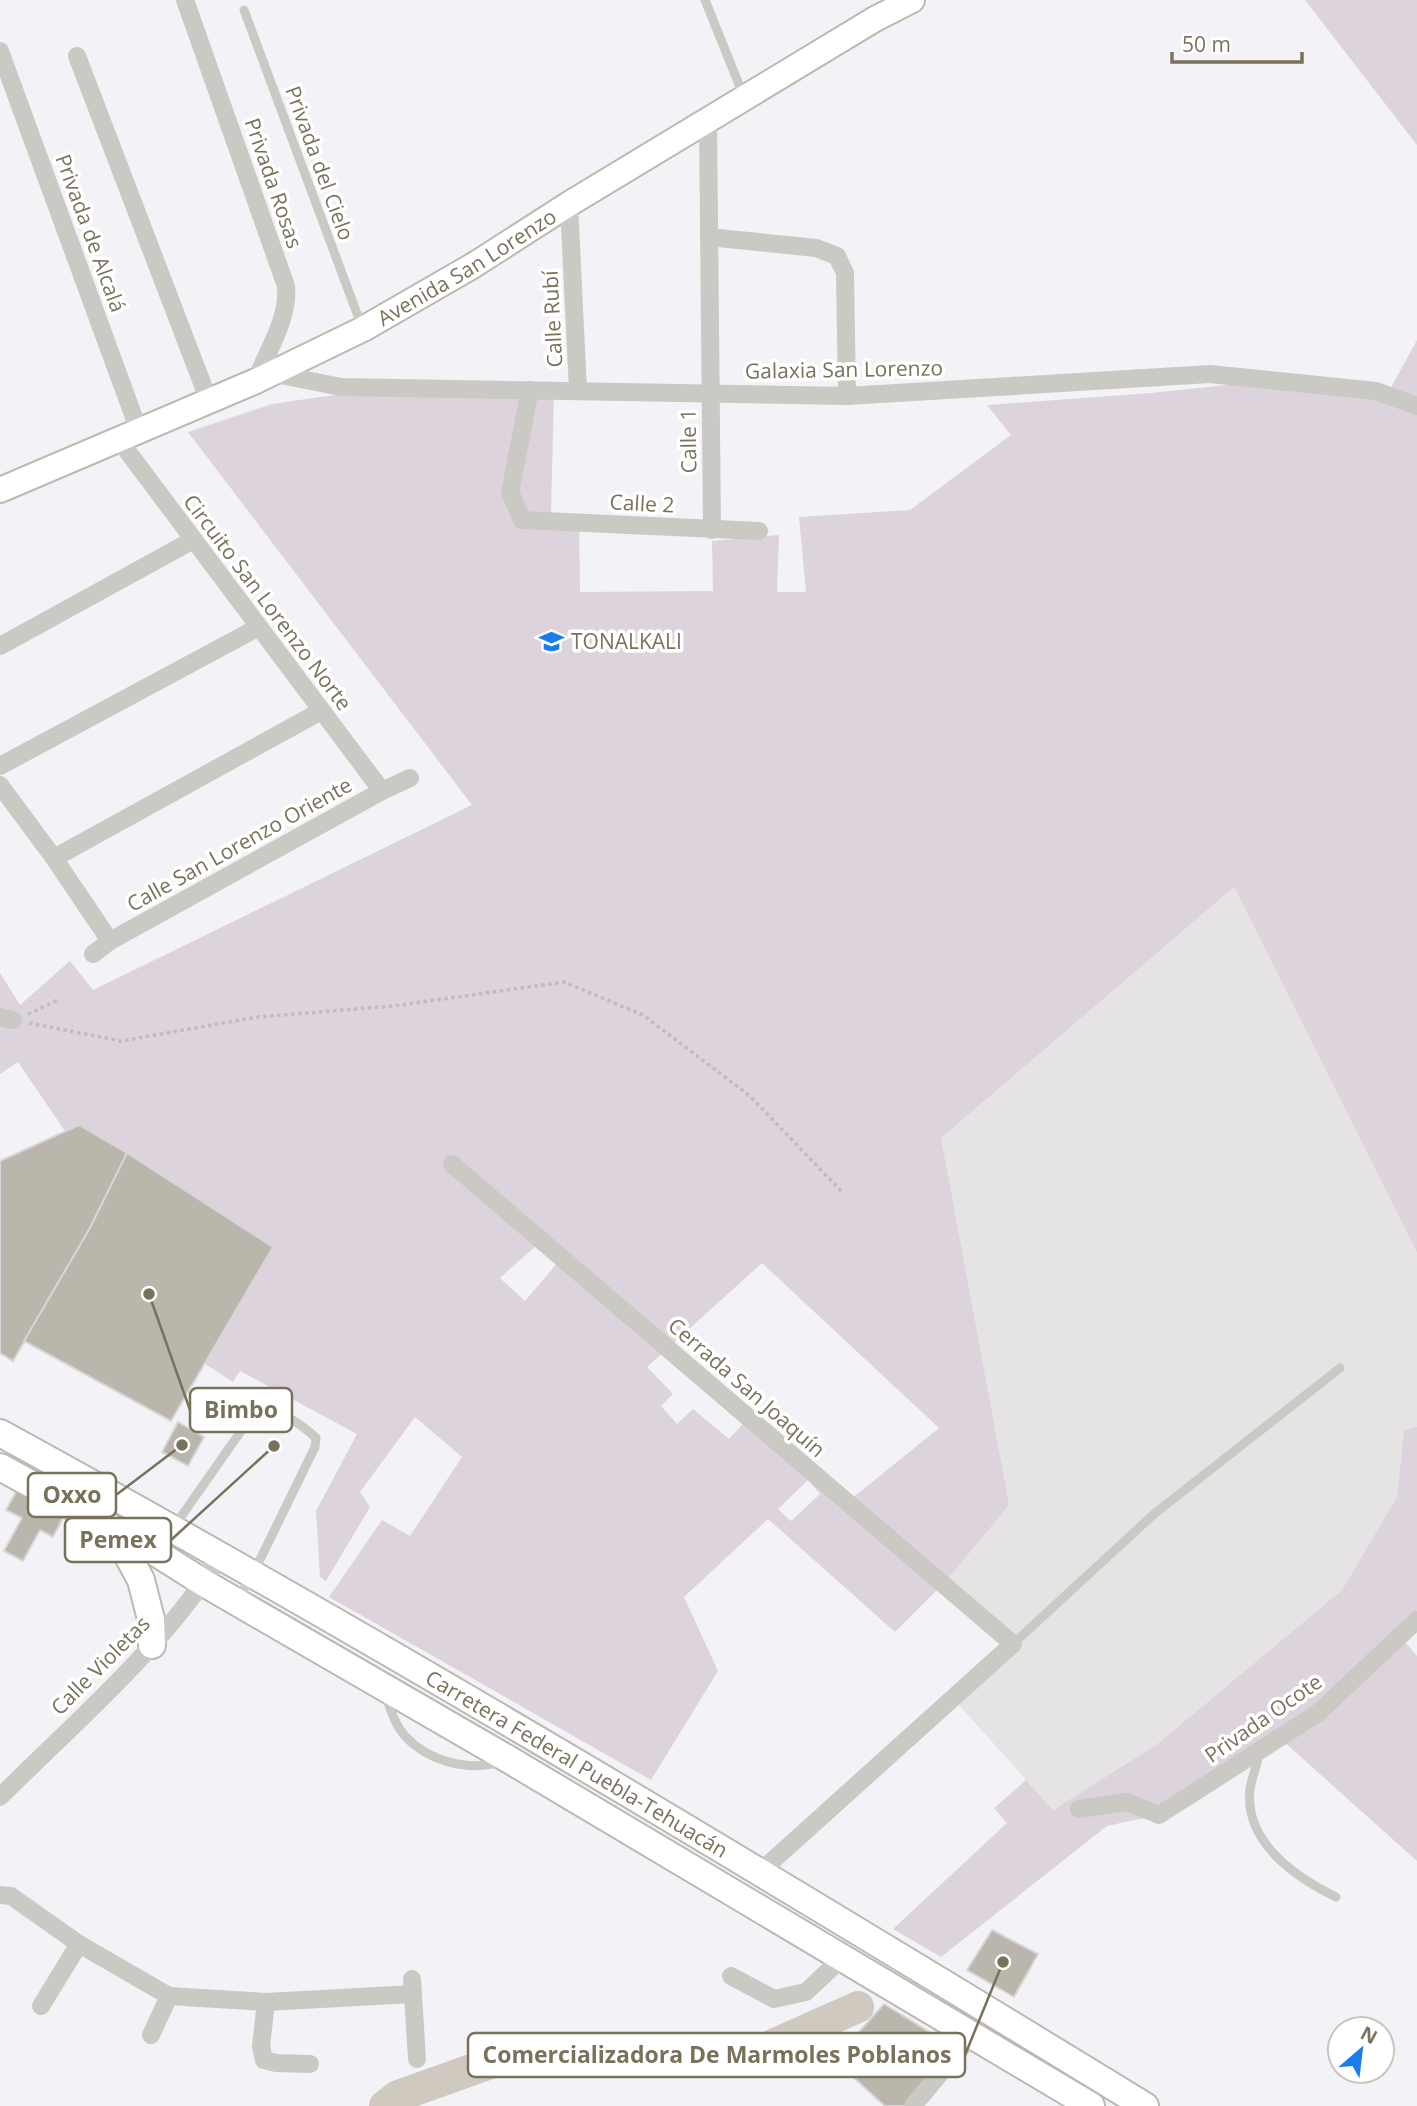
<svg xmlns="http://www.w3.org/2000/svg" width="1417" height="2106" font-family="'Open Sans',sans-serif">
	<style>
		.built { fill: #e5e3e4 }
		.green { fill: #ddd3dd; fill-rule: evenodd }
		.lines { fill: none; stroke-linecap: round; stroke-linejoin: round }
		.river { stroke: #cfc9c0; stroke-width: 32 }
		.building { fill: #bab6ac; stroke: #d6d5d7; stroke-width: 2 }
		.secondary-casing { stroke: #bcb9b0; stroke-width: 28 }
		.primary-casing { stroke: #bbb9b1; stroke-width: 30 }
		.path { stroke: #bebdb8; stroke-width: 3.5; stroke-dasharray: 3.5 3.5; stroke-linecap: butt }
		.lane { stroke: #cac9c3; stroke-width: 9 }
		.street { stroke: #cac9c3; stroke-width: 18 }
		.secondary { stroke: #fff; stroke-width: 24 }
		.primary { stroke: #fff; stroke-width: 26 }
		.labels { text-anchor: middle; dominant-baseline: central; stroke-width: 7; stroke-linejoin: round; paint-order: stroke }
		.street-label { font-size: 21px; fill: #79725b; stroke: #fff }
		.poi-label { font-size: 21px; fill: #79725b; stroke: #fff; text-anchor: start }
		.leader { fill: none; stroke: #79725b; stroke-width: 2.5 }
		.callout-dot { fill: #79725b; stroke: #fff; stroke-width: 2.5 }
		.callout { fill: #fff; stroke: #79725b; stroke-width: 2.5 }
		.callout-label { font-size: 23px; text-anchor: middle; font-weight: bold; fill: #79725b }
	</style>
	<rect width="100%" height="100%" fill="#f3f2f6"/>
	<path class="built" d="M1234,887L1417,1253V1427L1404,1430L1397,1497L1342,1590L1156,1745L1053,1810L953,1698L1014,1643L945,1582L941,1138Z"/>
	<g class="green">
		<path d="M1305,0H1417V145Z"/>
		<path d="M1417,340V402L1388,393Z"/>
		<path d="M1275,380L1417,408V1253L1234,887L941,1138L1009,1505L945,1582L895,1632L768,1519L684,1597L718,1671L651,1780L329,1597L382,1520L410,1536L462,1457L415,1417L360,1492L370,1507L326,1581L320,1577L316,1511L357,1434L240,1371L233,1382L205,1364L273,1247L79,1125L65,1131L18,1062L0,1074V973L20,1005L70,961L93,990L472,805L188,432L272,404L362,391L554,392L551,513L579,520L580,592L713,591L712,541L779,535L777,592H806L799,517L910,510L1011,435L987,405L1151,393ZM547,1236L566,1253L525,1301L500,1278ZM762,1263L939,1428L850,1500L752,1414L729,1439L693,1409L677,1424L661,1406L673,1394L647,1367ZM808,1480L820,1494L791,1521L778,1509Z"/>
		<path d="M1417,1427V1616L1399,1635L1417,1656V1861L1283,1741L1322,1714L1158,1815L1107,1826L941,1957L893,1929L1007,1823L994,1808L1026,1780L1053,1810L1156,1745L1342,1590L1397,1497L1404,1430Z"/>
	</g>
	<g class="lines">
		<path class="river" d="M385,2106L398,2096L513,2055L766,2048L858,2007"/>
	</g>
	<g class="building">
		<path d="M79,1125L127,1153L90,1228L13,1361L0,1353V1161Z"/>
		<path d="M127,1153L273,1247L171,1421L24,1341L90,1228Z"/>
		<path d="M178,1422L204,1437L188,1466L162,1452Z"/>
		<path d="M17,1490L64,1516L53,1537L40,1530L23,1561L4,1551L22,1518L6,1510Z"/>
		<path d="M992,1930L1038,1954L1014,1997L967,1970Z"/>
		<path d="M884,2004L957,2049L908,2106H885L834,2060Z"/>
	</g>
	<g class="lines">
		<defs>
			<g id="secondary">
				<path id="s1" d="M0,490L256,381L363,329L474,265L569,204L875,19L912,0"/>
			</g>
			<g id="primary">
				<path id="s2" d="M0,1433C389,1646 767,1875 1145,2106"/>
				<path d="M0,1467L155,1552L204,1583L508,1759L1091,2106"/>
				<path d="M114,1530L141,1580L151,1619L152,1645"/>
			</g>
		</defs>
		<use href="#secondary" class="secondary-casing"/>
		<use href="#primary" class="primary-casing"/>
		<g class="path">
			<path d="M28,1014L60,999"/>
			<path d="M29,1023L121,1041L258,1017L393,1006L564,982L643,1015L750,1096L841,1191"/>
		</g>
		<g class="lane">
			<path d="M705,0L744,97"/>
			<path d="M244,10L362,327"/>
			<path d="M157,1551L255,1411L261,1407C280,1411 302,1424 316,1438L315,1447L253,1574L237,1600"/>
			<path d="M1013,1644L1154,1514L1340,1368"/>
			<path d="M386,1697C391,1710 395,1725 405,1736C428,1761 468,1772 500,1762"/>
			<path d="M1260,1752C1257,1764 1252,1777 1250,1789C1244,1842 1295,1877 1336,1897"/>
		</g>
		<g class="street">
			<path d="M185,0L286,286C289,320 267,350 256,381"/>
			<path d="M0,51L139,431"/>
			<path d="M77,56L209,401"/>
			<path d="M708,121L712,530"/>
			<path d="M569,204L578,390"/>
			<path d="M709,237L816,248L837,256L845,273L847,396"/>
			<path d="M271,373L341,387L847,396L1210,374L1376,391L1417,406"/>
			<path d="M530,390L510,492L522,520L759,531"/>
			<path d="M119,440L382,791"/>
			<path d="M0,646L193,540"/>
			<path d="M0,766L259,627"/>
			<path d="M0,785L54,858L110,941"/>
			<path d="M54,858L321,711"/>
			<path d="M93,954L110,941L382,791L410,778"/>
			<path d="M0,1017L13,1020"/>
			<path d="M452,1164L1013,1644L761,1871"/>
			<path d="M0,1797C77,1720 163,1648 221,1555"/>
			<path d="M1079,1809L1127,1802L1159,1815L1318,1713L1417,1620"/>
			<path d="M0,1895L11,1896L79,1944L169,1996L266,2002L413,1994"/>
			<path d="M731,1976L774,1999L806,1992L842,1958"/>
			<path d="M412,1979L417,2059"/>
			<path d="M266,2002L261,2046L264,2060L276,2063L310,2064"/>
			<path d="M41,2006L79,1944"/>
			<path d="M151,2035L169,1996"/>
			<path d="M913,2106L972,2035"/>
		</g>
		<use href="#secondary" class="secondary"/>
		<use href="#primary" class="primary"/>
	</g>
	<defs>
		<symbol id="school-bare" viewBox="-9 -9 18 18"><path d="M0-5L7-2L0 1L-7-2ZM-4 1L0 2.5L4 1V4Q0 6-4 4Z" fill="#1b7ded" stroke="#fff" stroke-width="2.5" paint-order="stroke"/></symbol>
	</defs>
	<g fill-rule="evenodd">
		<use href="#school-bare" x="534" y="624" width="35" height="35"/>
	</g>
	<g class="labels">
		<g class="street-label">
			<text transform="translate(320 163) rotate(70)">Privada del Cielo</text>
			<text transform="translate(274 183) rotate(71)">Privada Rosas</text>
			<text transform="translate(91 233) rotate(70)">Privada de Alcalá</text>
			<text stroke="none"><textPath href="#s1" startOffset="518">Avenida San Lorenzo</textPath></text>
			<text transform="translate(552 319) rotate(-93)">Calle Rubí</text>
			<text transform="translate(844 369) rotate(-1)">Galaxia San Lorenzo</text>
			<text transform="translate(688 441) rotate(-91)">Calle 1</text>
			<text transform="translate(642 503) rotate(3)">Calle 2</text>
			<text transform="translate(268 602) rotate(53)">Circuito San Lorenzo Norte</text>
			<text transform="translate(239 844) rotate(-29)">Calle San Lorenzo Oriente</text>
			<text transform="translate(747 1387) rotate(41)">Cerrada San Joaquín</text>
			<text transform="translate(100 1665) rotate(-45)">Calle Violetas</text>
			<text transform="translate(1263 1718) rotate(-35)">Privada Ocote</text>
			<text stroke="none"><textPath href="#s2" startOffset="665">Carretera Federal Puebla-Tehuacán</textPath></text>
		</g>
		<g class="poi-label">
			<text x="571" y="641">TONALKALI</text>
		</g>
	</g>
	<path class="leader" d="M149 1294L190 1410M182 1445L116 1495M274 1446L171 1540M1003 1962L965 2055"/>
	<g class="callout-dot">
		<circle cx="149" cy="1294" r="7"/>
		<circle cx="182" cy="1445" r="7"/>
		<circle cx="274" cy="1446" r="7"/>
		<circle cx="1003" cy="1962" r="7"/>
	</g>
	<g class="callout">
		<rect x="190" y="1388" width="102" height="44" rx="7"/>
		<rect x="28" y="1473" width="88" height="44" rx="7"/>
		<rect x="65" y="1518" width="106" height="44" rx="7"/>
		<rect x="468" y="2033" width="497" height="44" rx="7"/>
	</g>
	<g class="callout-label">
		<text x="241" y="1418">Bimbo</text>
		<text x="72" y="1503">Oxxo</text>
		<text x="118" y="1548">Pemex</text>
		<text x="717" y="2063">Comercializadora De Marmoles Poblanos</text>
	</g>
	<g transform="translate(1361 2050) rotate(28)"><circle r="33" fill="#ffffff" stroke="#c9c7bd" stroke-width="2"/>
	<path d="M0-5L12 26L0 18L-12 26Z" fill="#1b7ded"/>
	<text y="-10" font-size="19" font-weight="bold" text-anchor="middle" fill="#79725b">N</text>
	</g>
	<path d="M1172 52v10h130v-10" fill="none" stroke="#79725b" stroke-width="3.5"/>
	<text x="1182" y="52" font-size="21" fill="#79725b" stroke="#ffffff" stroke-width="5" paint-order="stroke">50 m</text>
</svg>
